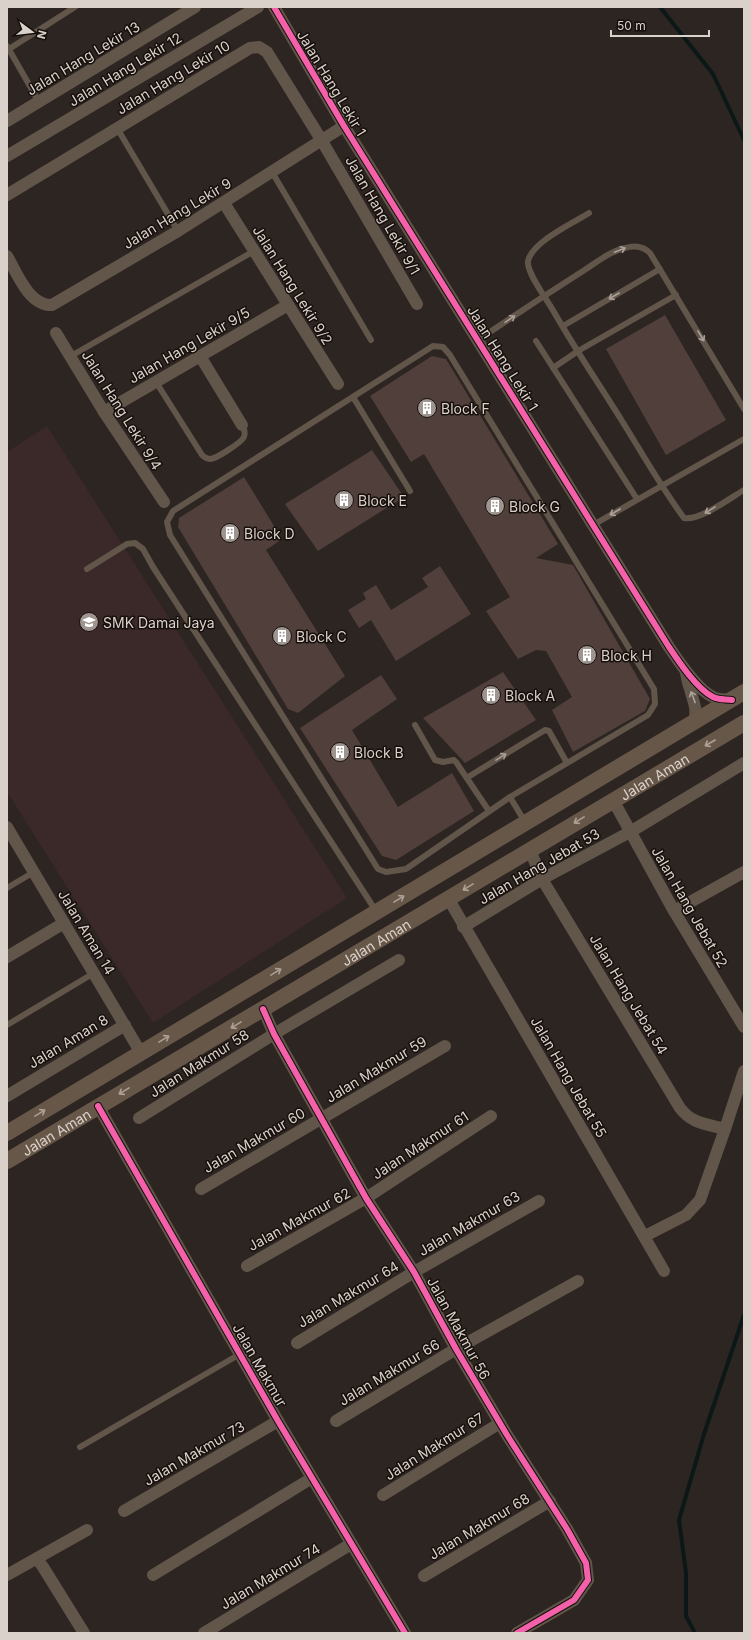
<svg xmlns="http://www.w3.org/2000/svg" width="751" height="1640" font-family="Inter,sans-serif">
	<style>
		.education { fill: #3b2829 }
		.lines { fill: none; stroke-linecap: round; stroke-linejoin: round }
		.stream { stroke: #0c1818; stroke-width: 4 }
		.building { fill: #503f3b }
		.service { stroke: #62564b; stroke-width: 6 }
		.minor { stroke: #62564b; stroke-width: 12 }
		.secondary { stroke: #675749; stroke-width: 16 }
		.cycleway-casing { stroke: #160f0b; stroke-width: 8 }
		.cycleway { stroke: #f560ab; stroke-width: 6 }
		.oneway { stroke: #aba098 }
		.oneway2 { stroke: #ada097 }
		.labels { text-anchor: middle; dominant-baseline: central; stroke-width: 3; stroke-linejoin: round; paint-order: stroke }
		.street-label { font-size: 14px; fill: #dbd1cb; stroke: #160f0b }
		.poi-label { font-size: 14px; fill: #dbd1cb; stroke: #160f0b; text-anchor: start }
	</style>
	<rect width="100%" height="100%" fill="#2d2521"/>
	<path class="education" d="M47,426L347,898L153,1023L7,792V452Z"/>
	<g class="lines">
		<g class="stream">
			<path d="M660,7L713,74L744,140"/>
			<path d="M695,1633L686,1616V1573L679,1520L704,1434L744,1315"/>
		</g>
	</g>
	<g class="building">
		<path d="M665,315L726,420L666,455L606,349Z"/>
		<path d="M432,356L446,359L558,544L536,558L573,565L650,699L645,711L573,752L552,710L572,697L546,651L536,650L518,659L486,611L510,597L424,454L411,462L370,396Z"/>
		<path d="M372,450L404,497L318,551L285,504Z"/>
		<path d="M244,477L282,539L266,550L345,676L298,713L288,709L178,527L179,518Z"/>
		<path d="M440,566L471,614L396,661L371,620L359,628L348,610L366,599L363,593L376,585L391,610L428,587L422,578Z"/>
		<path d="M503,672L536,720L465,763L423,718Z"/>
		<path d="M381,675L397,699L352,730L398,807L452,773L474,811L396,860L382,856L300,728Z"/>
	</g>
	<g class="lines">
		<g class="service">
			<path d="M7,46L39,102"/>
			<path d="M9,49L75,7"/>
			<path d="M117,128L178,231"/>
			<path d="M272,172L371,340"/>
			<path d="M589,213C573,223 532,242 528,261C526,272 548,301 554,312C575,349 599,384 622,421C642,453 661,487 684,518C700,521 730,498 744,490"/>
			<path d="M563,326L660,269"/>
			<path d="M478,340C512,317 547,294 583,271C596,263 610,251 625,248C635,245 643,246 650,253L744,409"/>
			<path d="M536,341L637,499"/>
			<path d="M433,346L443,347L450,355L654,689L655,704L648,715L510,797L406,869L386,872L378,869L170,535L167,522L173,511Z"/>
			<path d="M71,356L254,251"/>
			<path d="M553,368L578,351L676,295"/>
			<path d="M156,382L202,455C204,457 207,459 210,459C216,459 242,442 244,437C246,433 244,429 242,425"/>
			<path d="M353,397L410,491"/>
			<path d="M593,525L744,439"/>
			<path d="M87,569L127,544L135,543L143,549L153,567L376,911"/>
			<path d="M415,725L435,760L443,762L454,760L456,762L489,811"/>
			<path d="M468,777L545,730L549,731L567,763"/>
			<path d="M510,797L525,822"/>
			<path d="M7,888L34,872"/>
			<path d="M7,1025L94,973"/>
			<path d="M80,1447L240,1354"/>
		</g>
		<g class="minor">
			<path d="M274,7L344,126L669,647C679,662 697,689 713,697C719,700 725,699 732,700"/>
			<path d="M7,121L195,7"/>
			<path d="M7,156L258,7"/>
			<path d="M7,195L250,48L259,47L267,52L322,141L417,304"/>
			<path d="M224,203L338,384"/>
			<path d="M7,256C17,273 29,306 52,305L178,231L344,126"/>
			<path d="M56,333L104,412L164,502"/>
			<path d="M200,356L242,425"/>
			<path d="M104,412L288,305"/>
			<path d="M686,673C687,678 688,684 690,689C693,701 698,709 694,722"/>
			<path d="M613,800L674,911L744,1027"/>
			<path d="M7,827L141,1053"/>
			<path d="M530,850L542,879L680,1108C692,1124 707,1124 725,1129"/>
			<path d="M448,898L664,1271"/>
			<path d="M674,911L744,872"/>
			<path d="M463,927L542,879L630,832L744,763"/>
			<path d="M7,957L64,923"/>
			<path d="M263,1009L274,1034L366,1198L414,1272L456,1349L507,1435L567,1529L586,1563L588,1580L574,1600L517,1633"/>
			<path d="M7,1096L125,1025"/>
			<path d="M98,1106L278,1421L405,1633"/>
			<path d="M139,1118L274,1034L399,960"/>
			<path d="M201,1189L445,1046"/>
			<path d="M645,1236L686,1215L700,1200L725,1129L744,1071"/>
			<path d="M247,1266L366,1198L491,1116"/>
			<path d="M297,1343L414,1272L539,1201"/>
			<path d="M336,1421L456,1349L578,1281"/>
			<path d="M383,1495L500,1423"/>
			<path d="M124,1511L278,1421"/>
			<path d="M37,1559L43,1567L84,1633"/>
			<path d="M7,1575L87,1530"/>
			<path d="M153,1575L312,1478"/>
			<path d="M424,1576L550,1501"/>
			<path d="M204,1633L351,1544"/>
		</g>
		<g class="secondary">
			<path d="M7,1133L744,692"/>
			<path id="s1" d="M7,1161L744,723"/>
		</g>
		<defs>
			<g id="cycleway">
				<path d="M274,7L344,126L669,647C679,662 697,689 713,697C719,700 725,699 732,700"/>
				<path d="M263,1009L274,1034L366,1198L414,1272L456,1349L507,1435L567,1529L586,1563L588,1580L574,1600L517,1633"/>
				<path d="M98,1106L278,1421L405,1633"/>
			</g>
		</defs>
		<use href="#cycleway" class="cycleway-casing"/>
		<use href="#cycleway" class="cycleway"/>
	</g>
	<defs><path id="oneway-shaft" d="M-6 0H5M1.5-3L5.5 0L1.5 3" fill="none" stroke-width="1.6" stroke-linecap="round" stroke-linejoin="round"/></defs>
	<g class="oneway">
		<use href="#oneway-shaft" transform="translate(620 250) rotate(-22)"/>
		<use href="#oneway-shaft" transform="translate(614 296) rotate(150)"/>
		<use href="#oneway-shaft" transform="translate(510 319) rotate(-34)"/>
		<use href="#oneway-shaft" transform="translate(701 336) rotate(59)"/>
		<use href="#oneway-shaft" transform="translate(710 510) rotate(149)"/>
		<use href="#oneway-shaft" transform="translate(615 512) rotate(150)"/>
		<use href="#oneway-shaft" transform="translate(693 697) rotate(-111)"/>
		<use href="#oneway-shaft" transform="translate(501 757) rotate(-32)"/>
	</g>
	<g class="oneway2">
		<use href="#oneway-shaft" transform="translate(710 743) rotate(150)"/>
		<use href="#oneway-shaft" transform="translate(579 820) rotate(149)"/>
		<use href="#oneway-shaft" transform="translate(468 887) rotate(149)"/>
		<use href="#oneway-shaft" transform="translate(399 899) rotate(-31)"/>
		<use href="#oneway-shaft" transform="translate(276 972) rotate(-31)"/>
		<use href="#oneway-shaft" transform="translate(236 1025) rotate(149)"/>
		<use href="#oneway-shaft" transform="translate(164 1039) rotate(-31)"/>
		<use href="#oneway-shaft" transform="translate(124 1091) rotate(149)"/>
		<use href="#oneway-shaft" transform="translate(40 1113) rotate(-31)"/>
	</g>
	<defs>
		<symbol id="building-disc" viewBox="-11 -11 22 22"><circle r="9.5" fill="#9e9590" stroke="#160f0b"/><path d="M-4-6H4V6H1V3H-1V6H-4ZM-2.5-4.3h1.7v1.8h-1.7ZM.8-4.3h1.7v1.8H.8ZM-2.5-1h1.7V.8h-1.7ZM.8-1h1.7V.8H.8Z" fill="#fff"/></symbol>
		<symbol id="school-disc" viewBox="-11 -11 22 22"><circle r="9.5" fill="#9e9590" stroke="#160f0b"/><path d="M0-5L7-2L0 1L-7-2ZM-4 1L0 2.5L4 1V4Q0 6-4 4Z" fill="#fff"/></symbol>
	</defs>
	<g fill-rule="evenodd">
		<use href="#building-disc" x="416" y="397" width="22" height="22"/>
		<use href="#building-disc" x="333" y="489" width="22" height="22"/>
		<use href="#building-disc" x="484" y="495" width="22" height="22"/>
		<use href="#building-disc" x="219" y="522" width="22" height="22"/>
		<use href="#school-disc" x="78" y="611" width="22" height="22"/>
		<use href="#building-disc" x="271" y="625" width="22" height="22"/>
		<use href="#building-disc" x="576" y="644" width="22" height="22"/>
		<use href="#building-disc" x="480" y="684" width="22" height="22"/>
		<use href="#building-disc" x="329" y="741" width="22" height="22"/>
	</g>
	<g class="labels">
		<g class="street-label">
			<text transform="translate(83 58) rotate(-31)">Jalan Hang Lekir 13</text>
			<text transform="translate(125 69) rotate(-31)">Jalan Hang Lekir 12</text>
			<text transform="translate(173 77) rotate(-31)">Jalan Hang Lekir 10</text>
			<text transform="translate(332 83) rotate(59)">Jalan Hang Lekir 1</text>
			<text transform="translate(177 213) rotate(-31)">Jalan Hang Lekir 9</text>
			<text transform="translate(383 215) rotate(60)">Jalan Hang Lekir 9/1</text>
			<text transform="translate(293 285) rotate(58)">Jalan Hang Lekir 9/2</text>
			<text transform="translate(189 345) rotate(-30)">Jalan Hang Lekir 9/5</text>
			<text transform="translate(503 358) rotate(58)">Jalan Hang Lekir 1</text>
			<text transform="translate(122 410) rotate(58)">Jalan Hang Lekir 9/4</text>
			<text stroke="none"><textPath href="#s1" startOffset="753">Jalan Aman</textPath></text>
			<text transform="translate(539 866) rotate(-30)">Jalan Hang Jebat 53</text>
			<text transform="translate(690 907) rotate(60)">Jalan Hang Jebat 52</text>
			<text transform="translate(87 932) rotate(59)">Jalan Aman 14</text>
			<text stroke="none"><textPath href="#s1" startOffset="429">Jalan Aman</textPath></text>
			<text transform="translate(629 994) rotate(59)">Jalan Hang Jebat 54</text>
			<text transform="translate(68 1041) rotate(-31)">Jalan Aman 8</text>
			<text transform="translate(199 1063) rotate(-32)">Jalan Makmur 58</text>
			<text transform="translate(376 1069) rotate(-31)">Jalan Makmur 59</text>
			<text transform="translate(569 1077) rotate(60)">Jalan Hang Jebat 55</text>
			<text stroke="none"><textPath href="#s1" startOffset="57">Jalan Aman</textPath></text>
			<text transform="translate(254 1140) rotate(-30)">Jalan Makmur 60</text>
			<text transform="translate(420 1145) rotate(-33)">Jalan Makmur 61</text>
			<text transform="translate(299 1219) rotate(-29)">Jalan Makmur 62</text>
			<text transform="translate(469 1223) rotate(-30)">Jalan Makmur 63</text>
			<text transform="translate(348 1294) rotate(-31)">Jalan Makmur 64</text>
			<text transform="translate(459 1328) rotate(61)">Jalan Makmur 56</text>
			<text transform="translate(260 1365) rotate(60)">Jalan Makmur</text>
			<text transform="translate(389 1372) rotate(-31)">Jalan Makmur 66</text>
			<text transform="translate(434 1446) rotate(-32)">Jalan Makmur 67</text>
			<text transform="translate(194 1453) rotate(-30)">Jalan Makmur 73</text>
			<text transform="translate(479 1526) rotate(-31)">Jalan Makmur 68</text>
			<text transform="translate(270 1576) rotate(-31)">Jalan Makmur 74</text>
		</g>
		<g class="poi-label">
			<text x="441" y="408">Block F</text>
			<text x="358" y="500">Block E</text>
			<text x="509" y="506">Block G</text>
			<text x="244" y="533">Block D</text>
			<text x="103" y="622">SMK Damai Jaya</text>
			<text x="296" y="636">Block C</text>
			<text x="601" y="655">Block H</text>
			<text x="505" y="695">Block A</text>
			<text x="354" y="752">Block B</text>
		</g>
	</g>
	<rect width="751" height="1640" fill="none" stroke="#dbd1cb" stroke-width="16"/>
	<g transform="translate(32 32) rotate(105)" stroke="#160f0b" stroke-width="3" paint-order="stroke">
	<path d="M0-3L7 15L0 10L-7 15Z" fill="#dbd1cb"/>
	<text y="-6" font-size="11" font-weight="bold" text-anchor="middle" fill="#dbd1cb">N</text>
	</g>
	<path d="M611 30v6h98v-6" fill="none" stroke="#dbd1cb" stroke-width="2"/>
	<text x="617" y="30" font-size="12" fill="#dbd1cb" stroke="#160f0b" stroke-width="3" paint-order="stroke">50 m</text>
</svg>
